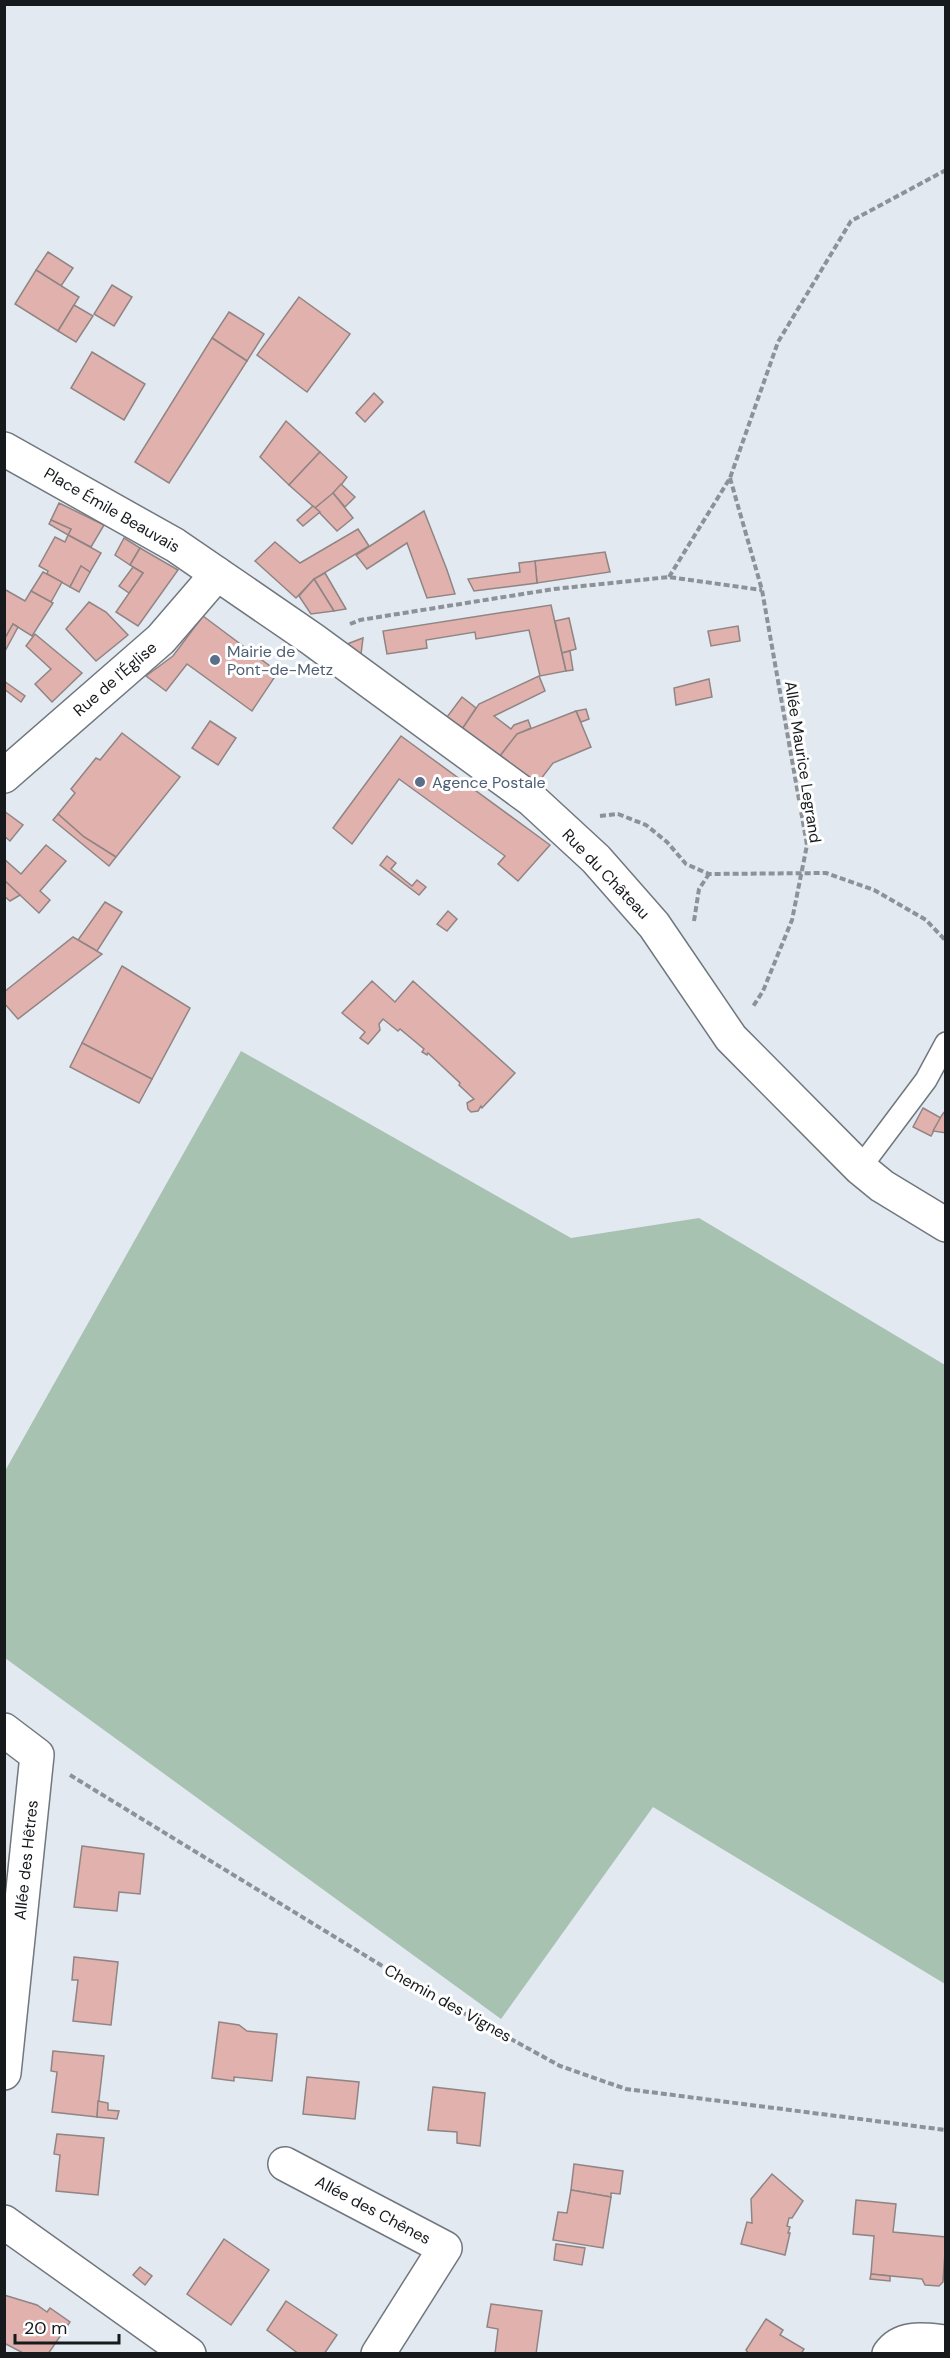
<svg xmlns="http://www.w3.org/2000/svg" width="950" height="2358" font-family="'DM Sans',sans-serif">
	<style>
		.green { fill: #a7c2b0 }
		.building { fill: #e1b1ae; stroke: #908584; stroke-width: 1.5 }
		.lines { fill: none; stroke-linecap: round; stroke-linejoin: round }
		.service-casing { stroke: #71777e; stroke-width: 24 }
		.minor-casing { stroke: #71777e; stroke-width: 36 }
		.path { stroke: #8d9298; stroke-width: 4; stroke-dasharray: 6 3; stroke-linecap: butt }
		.service { stroke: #fff; stroke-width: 21 }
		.minor { stroke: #fff; stroke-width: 33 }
		.service-dot { fill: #5c6f8a; stroke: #fff; stroke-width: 2 }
		.labels { text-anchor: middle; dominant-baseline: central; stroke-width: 6; stroke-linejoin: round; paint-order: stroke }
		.street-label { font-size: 16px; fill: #171a1d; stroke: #fff }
		.service-label { font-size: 16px; fill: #4e5e75; stroke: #fff; text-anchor: start }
	</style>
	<rect width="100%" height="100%" fill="#e2e9f1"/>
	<path class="green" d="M241,1051L571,1238L699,1218L945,1365V1984L653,1807L501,2019L5,1658V1471Z"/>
	<g class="building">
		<path d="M48,252L73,268L61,286L36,270Z"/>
		<path d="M36,270L79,297L58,331L15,304Z"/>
		<path d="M112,285L132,297L114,326L94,314Z"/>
		<path d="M299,297L350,334L307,392L257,355Z"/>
		<path d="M74,305L93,316L76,342L58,331Z"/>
		<path d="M229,312L264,334L247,361L212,338Z"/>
		<path d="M212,338L247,361L169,483L135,462Z"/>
		<path d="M92,352L145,384L124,420L71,388Z"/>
		<path d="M374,393L383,402L365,422L356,413Z"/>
		<path d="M286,421L320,452L289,485L260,457Z"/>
		<path d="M320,452L347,477L336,492L315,508L289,485Z"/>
		<path d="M341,484L355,497L345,507L333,493Z"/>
		<path d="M333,493L353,518L337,531L315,508Z"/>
		<path d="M59,503L104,525L91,547L68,535L71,529L51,520Z"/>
		<path d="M313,506L320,512L303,526L297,520Z"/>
		<path d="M424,511L447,570L455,594L427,598L407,543L367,569L356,555Z"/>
		<path d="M51,520L71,529L68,535L49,524Z"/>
		<path d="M358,529L369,546L314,579L296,598L255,561L275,542L300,563Z"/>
		<path d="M68,535L101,553L90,572L81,566L70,587L47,574L48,571L39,566L55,537L65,542Z"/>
		<path d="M124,538L140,548L130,565L115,555Z"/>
		<path d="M140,548L178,570L138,626L116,612L143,573L130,565Z"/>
		<path d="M605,552L610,572L537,583L535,561Z"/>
		<path d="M535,561L537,583L474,591L468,579L520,572L519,563Z"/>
		<path d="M81,566L90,572L79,592L70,587Z"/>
		<path d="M133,567L143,573L129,593L119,586Z"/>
		<path d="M43,572L62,582L51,602L31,591Z"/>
		<path d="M325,573L346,609L334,611L314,579Z"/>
		<path d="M314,579L334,611L311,614L299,596Z"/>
		<path d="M4,589L25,601L31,591L53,603L32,636L13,624L4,640Z"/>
		<path d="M89,602L106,612L128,635L96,661L66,629Z"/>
		<path d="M551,605L566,671L540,676L529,630L476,639L475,632L426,640L427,648L387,654L383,631Z"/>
		<path d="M203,616L278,672L252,711L187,664L166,691L146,676L173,656Z"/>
		<path d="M569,618L576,649L562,653L555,621Z"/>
		<path d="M13,624L18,627L4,653V640Z"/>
		<path d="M738,626L740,641L711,646L708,631Z"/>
		<path d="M35,634L82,673L52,702L35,684L51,669L26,646Z"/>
		<path d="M363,638L361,654L347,644Z"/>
		<path d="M570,651L573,670L566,671L562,653Z"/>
		<path d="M539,676L545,691L494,716L511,729L514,725L528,720L531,728L517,734L500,756L462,729L479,704Z"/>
		<path d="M709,679L712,697L676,705L674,688Z"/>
		<path d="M4,681L25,696L21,702L4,689Z"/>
		<path d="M462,697L476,708L462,729L447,717Z"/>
		<path d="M586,709L589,719L581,722L576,711Z"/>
		<path d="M576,711L591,747L553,763L537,784L500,756L517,734Z"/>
		<path d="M210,721L236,738L218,765L192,748Z"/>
		<path d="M122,733L180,777L116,857L84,837L58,814L75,793L71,789L96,758L100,760Z"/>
		<path d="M401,736L550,845L518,881L498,864L505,856L399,779L352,844L333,828Z"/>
		<path d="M4,811L23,825L10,841L4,836Z"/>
		<path d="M58,814L84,837L116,857L109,866L53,820Z"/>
		<path d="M46,845L66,861L40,891L50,900L39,913L4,880V859L21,874Z"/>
		<path d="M387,856L396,863L391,869L412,886L417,880L426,887L419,895L380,865Z"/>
		<path d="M4,880L20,895L10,901L4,896Z"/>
		<path d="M105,902L122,912L97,951L78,940Z"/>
		<path d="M448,911L457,919L447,931L437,924Z"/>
		<path d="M73,937L102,954L18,1019L4,1003V992Z"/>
		<path d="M122,966L190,1008L152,1079L82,1043Z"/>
		<path d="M372,981L395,1002L413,981L515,1073L482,1108L481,1106L478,1111L471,1112L468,1109L467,1103L474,1099L459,1085L460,1083L428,1053L427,1055L422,1052L424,1049L400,1029L398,1031L383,1019L379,1024L380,1030L368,1044L360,1038L365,1032L342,1013Z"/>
		<path d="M82,1043L152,1079L139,1103L70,1067Z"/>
		<path d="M923,1108L941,1118L931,1136L913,1127Z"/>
		<path d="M946,1110V1133L933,1131L942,1115Z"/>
		<path d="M82,1846L144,1854L140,1894L119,1892L117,1911L74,1907Z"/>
		<path d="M74,1957L118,1962L111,2025L73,2021L78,1980H72Z"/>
		<path d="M219,2022L239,2025L247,2031L277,2034L272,2081L234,2077V2081L212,2078Z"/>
		<path d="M53,2051L104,2056L97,2117L52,2112L57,2072L51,2071Z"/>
		<path d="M307,2077L359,2082L355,2119L303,2114Z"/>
		<path d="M433,2087L485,2093L480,2146L457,2143V2132L428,2130Z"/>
		<path d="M98,2101L108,2103V2110L119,2111L117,2119L97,2117Z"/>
		<path d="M57,2134L104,2138L98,2195L56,2191L60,2155L54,2154Z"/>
		<path d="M574,2164L623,2171L620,2194L611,2193V2197L571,2190Z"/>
		<path d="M772,2174L803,2201L792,2218H789L787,2226L790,2227L788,2233H790L785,2255L741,2244L747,2222L752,2223L751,2199Z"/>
		<path d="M571,2190L611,2197L603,2248L553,2240L558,2212L567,2213Z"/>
		<path d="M856,2200L896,2204L893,2232L946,2237L943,2282L939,2286L925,2285L922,2279L871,2274L874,2236L853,2234Z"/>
		<path d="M224,2239L269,2270L231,2325L187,2294Z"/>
		<path d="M556,2244L585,2248L582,2265L554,2260Z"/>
		<path d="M140,2267L152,2276L145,2285L133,2275Z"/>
		<path d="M871,2274L890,2276V2281L870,2279Z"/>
		<path d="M4,2295L37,2305L47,2312L50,2308L70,2322L48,2354H25L4,2343Z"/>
		<path d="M286,2301L337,2335L324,2354H299L267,2330Z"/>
		<path d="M491,2304L542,2311L536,2354H495L498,2329L487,2327Z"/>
		<path d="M766,2319L783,2330L780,2335L804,2349L801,2354H749L746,2350Z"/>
	</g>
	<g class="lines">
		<defs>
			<path id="service" d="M860,1168L926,1080L946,1043"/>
			<g id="minor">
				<path d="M4,449L175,545L312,639L532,800L596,859L654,925L731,1038L860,1168L882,1186L946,1225"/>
				<path d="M4,776L161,639L217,574"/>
				<path d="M4,1730L37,1755L4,2073"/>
				<path d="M285,2164L445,2248L378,2354"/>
				<path d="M4,2222L189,2354"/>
				<path d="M889,2354C902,2335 926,2340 946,2342"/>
			</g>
		</defs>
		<use href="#service" class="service-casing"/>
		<use href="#minor" class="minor-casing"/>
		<g class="path">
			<path d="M730,478L762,590L807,845L792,920L763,991L752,1008"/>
			<path d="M669,577L730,478L778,342L851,221L946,170"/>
			<path d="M350,624L360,620L554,589L669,577L762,590"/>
			<path d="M600,816L618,814L646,825L667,842L686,864L709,874L826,873L874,890L926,920L946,941"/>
			<path d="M694,921L699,889L709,874"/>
			<path d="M70,1775L420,1989L560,2066L626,2089L946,2130"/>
		</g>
		<use href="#service" class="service"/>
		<use href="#minor" class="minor"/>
	</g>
	<g class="service-dot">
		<circle cx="215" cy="660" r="6"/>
		<circle cx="420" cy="782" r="6"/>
	</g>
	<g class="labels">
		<g class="street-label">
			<text transform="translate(112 510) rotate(30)">Place Émile Beauvais</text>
			<text transform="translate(115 679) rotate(-41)">Rue de l'Église</text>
			<text transform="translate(803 762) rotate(81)">Allée Maurice Legrand</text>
			<text transform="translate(606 874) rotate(46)">Rue du Château</text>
			<text transform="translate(26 1860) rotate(-84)">Allée des Hêtres</text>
			<text transform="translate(448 2003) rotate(29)">Chemin des Vignes</text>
			<text transform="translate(373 2210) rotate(28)">Allée des Chênes</text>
		</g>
		<g class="service-label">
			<text x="227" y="651">Mairie de<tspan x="227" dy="18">Pont-de-Metz</tspan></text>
			<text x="432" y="782">Agence Postale</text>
		</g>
	</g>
	<rect width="950" height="2358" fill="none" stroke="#171a1d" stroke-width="12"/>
	<path d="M15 2334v9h104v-9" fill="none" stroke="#171a1d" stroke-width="3"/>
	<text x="24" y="2334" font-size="18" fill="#171a1d" stroke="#ffffff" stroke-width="4.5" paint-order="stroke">20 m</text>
</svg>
